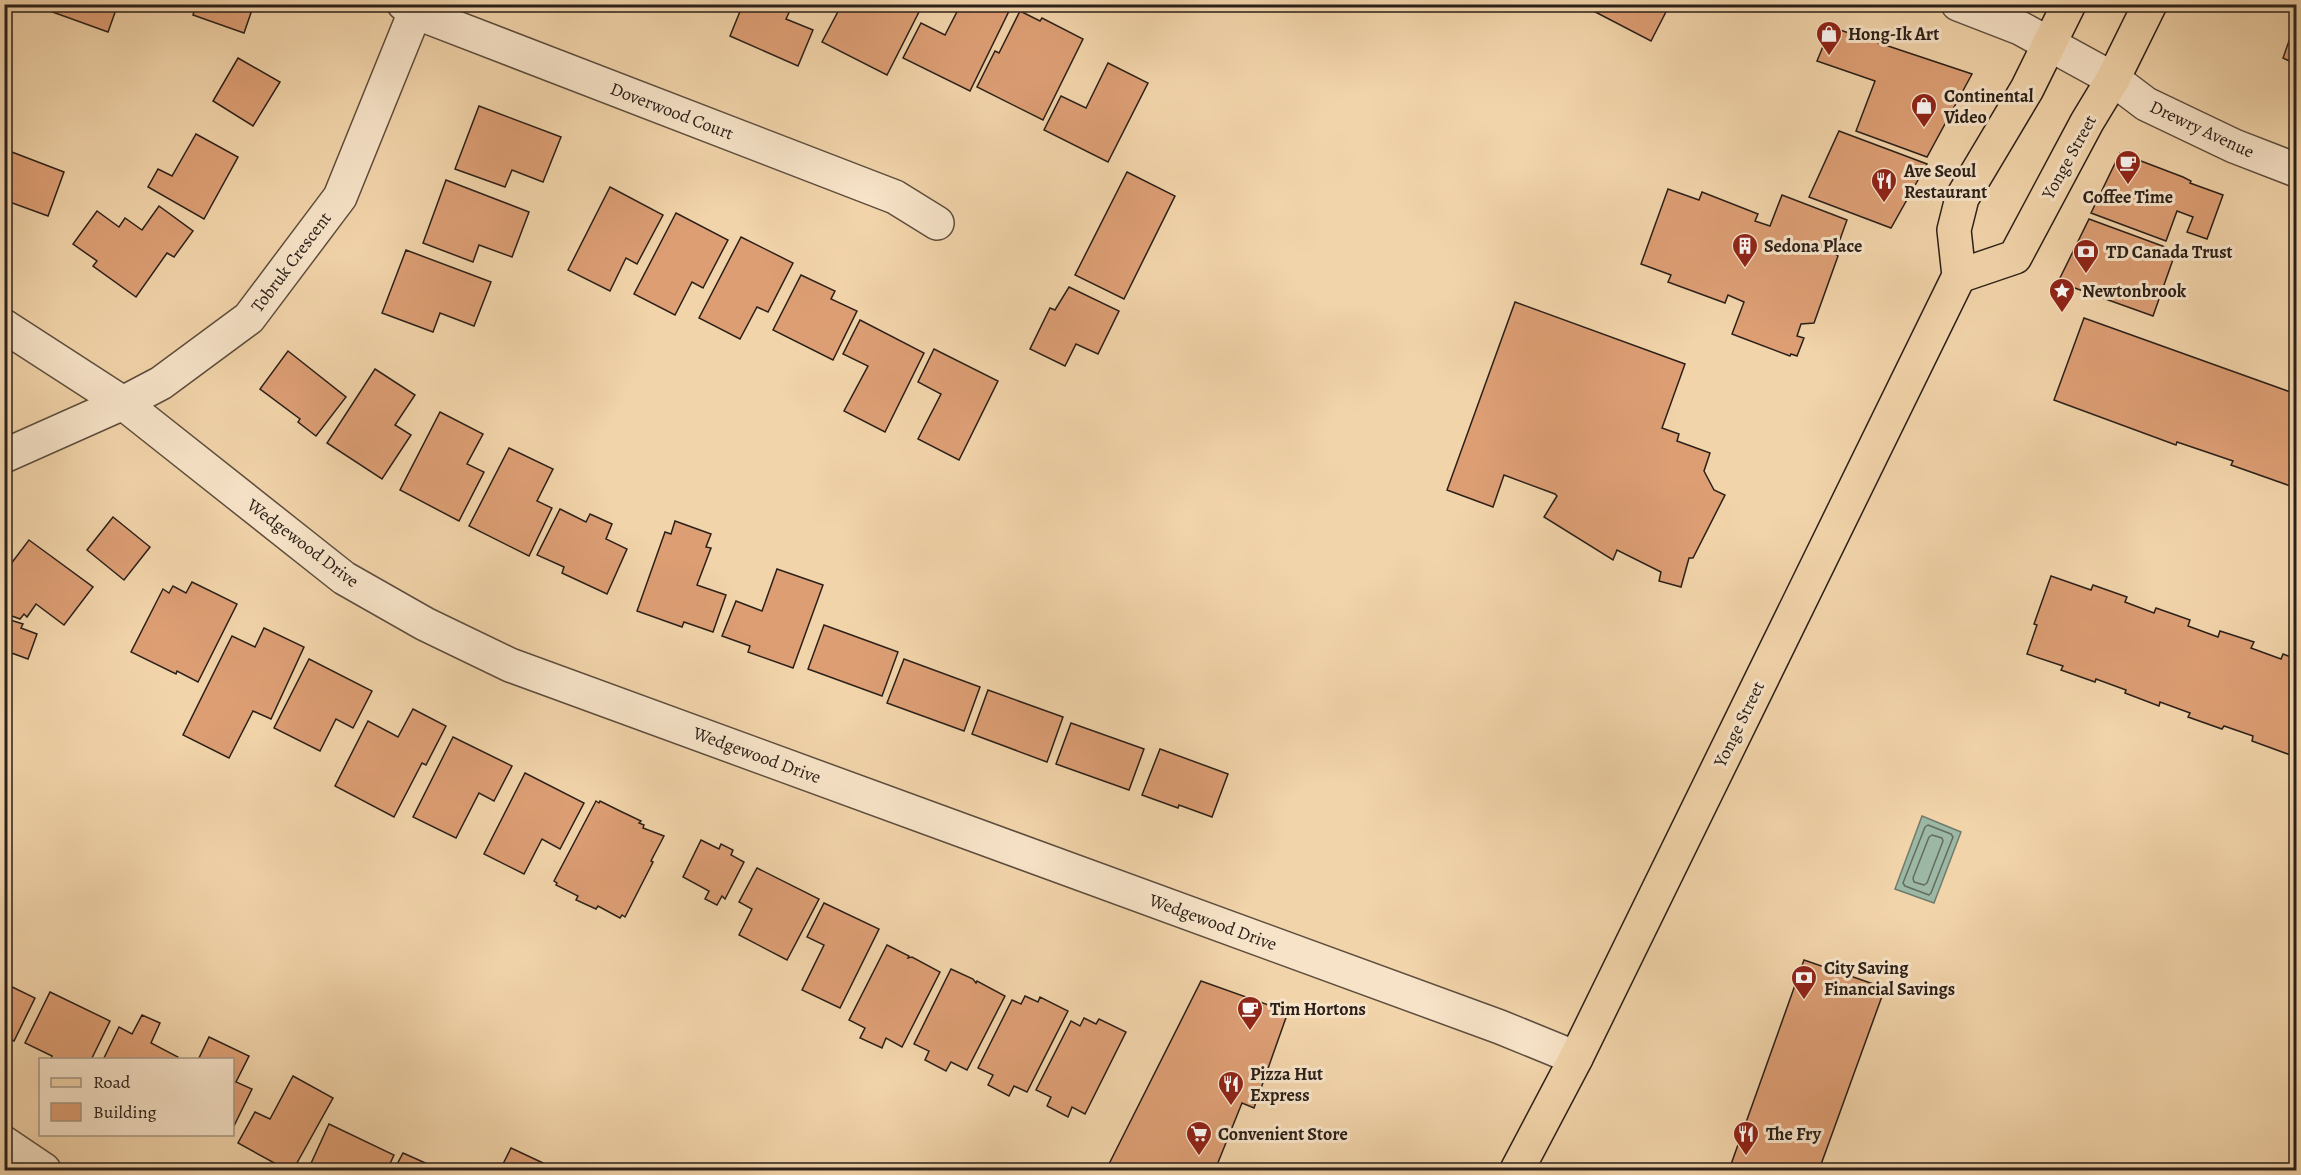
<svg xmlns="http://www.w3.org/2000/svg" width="2301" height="1175" font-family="Alegreya,serif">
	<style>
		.water { fill: #9cb8a5; stroke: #6f7b6d; stroke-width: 1.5 }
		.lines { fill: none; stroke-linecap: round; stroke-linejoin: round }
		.shore { stroke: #646c5f; stroke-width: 1.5 }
		.building { fill: #dd9e74; stroke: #2b2019; stroke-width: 1.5 }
		.minor-casing { stroke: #5d4d3d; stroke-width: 36 }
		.major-casing { stroke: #2b2019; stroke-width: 36 }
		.minor { stroke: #f7e3c8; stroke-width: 33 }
		.major { stroke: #f2d4aa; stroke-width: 33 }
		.labels { text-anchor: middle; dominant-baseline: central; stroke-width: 6; stroke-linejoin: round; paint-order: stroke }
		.poi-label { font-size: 18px; font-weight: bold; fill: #2b2019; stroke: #f7e3c8; text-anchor: start }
		.street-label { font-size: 18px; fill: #2b2019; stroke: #f7e3c8 }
	</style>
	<rect width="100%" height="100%" fill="#f2d4aa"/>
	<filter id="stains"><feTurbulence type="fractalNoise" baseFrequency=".00333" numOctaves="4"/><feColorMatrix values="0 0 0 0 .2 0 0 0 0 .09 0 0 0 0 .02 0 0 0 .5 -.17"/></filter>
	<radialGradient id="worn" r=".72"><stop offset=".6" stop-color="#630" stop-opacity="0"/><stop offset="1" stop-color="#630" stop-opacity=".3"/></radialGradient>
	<path class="water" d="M1922,816L1961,832L1934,903L1895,889Z"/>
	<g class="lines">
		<g class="shore">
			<path d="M1928,825L1951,834L1953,837L1931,893L1929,895L1905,886L1903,883L1925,827Z"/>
			<path d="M1932,835L1942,838L1943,841L1927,883L1924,885L1914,882L1913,878L1929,837Z"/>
		</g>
	</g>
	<g class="building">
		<path d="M49,4H118L108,32L47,10Z"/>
		<path d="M196,4H254L244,33L193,15Z"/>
		<path d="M743,4H793L786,19L813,30L798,66L730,36Z"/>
		<path d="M842,4H923L887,75L822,42Z"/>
		<path d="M961,4H1000L1010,9L970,91L903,58L921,23L945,35Z"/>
		<path d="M1580,4H1670L1651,41Z"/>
		<path d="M1020,11L1040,21L1042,18L1083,39L1043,120L977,87L995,51L999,53Z"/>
		<path d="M2296,21V64L2283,58Z"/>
		<path d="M1831,27L1972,74L1927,157L1856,131L1875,81L1817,61Z"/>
		<path d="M238,58L280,82L253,126L213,101Z"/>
		<path d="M1108,63L1148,83L1108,162L1044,130L1061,96L1086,108Z"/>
		<path d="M479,106L561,137L543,182L512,170L505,187L455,169Z"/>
		<path d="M1839,131L1927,164L1891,228L1809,197Z"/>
		<path d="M196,134L238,157L204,219L148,187L158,169L172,176Z"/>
		<path d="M4,149L64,172L48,216L4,200Z"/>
		<path d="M2120,153L2183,177L2191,181L2190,183L2223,195L2207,239L2187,232L2193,217L2177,211L2166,241L2091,213Z"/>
		<path d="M1127,172L1175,196L1124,299L1075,275Z"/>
		<path d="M446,180L529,212L512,257L479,245L473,262L423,243Z"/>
		<path d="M610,187L663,215L637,264L626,258L610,291L568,270Z"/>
		<path d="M1668,189L1699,200L1702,192L1758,214L1755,221L1770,226L1782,195L1847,220L1838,245L1828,249L1838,256L1814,323L1801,324L1797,336L1804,338L1797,356L1791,354L1790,356L1732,334L1744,302L1728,295L1725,303L1668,282L1671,275L1641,264Z"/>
		<path d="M159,206L193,231L174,257L167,253L136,297L93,266L97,261L73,244L97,211L119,227L125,218L142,230Z"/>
		<path d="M676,213L728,240L703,288L692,282L675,315L634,294Z"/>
		<path d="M2089,219L2176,251L2153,316L2058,282Z"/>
		<path d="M741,237L793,263L768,312L757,307L740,339L699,318Z"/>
		<path d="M406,250L491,282L474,326L440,313L433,332L382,313Z"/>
		<path d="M801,275L835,291L831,299L857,311L833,360L773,330Z"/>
		<path d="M1069,287L1119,311L1098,354L1076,344L1065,366L1030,349L1050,308L1055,310Z"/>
		<path d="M1515,302L1685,364L1662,428L1679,434L1677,441L1710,453L1704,471L1714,490L1725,495L1693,558H1689L1681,587L1659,581L1661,572L1617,550L1613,560L1544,517L1557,496L1555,494L1504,475L1493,507L1447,490Z"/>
		<path d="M2084,318L2296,394V488L2231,465L2233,461L2177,442L2176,445L2054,400Z"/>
		<path d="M860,320L924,353L885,432L844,411L868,366L843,354Z"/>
		<path d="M934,349L998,381L959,460L918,439L941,394L918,382Z"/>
		<path d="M288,351L346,397L316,436L298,422L300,419L260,389Z"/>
		<path d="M375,369L415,395L395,425L411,435L382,479L327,443Z"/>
		<path d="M440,412L483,434L467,464L484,472L459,521L400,490Z"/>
		<path d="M509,448L553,469L537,501L552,508L529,556L469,526Z"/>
		<path d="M560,509L586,522L590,514L612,524L606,539L627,549L607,594L562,573L564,567L537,555Z"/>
		<path d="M113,517L150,547L124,580L87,550Z"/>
		<path d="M675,521L711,534L706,547L711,548L697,585L726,595L713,632L684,622L682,627L637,611L665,532L671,534Z"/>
		<path d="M29,540L93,587L64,625L36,604L27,617L24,614L20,619L4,613V573Z"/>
		<path d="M777,569L823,585L793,668L748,652L750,646L722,636L736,601L762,611Z"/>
		<path d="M2051,576L2091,590L2093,585L2127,597L2125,602L2154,613L2156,608L2190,620L2188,626L2218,637L2220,631L2254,642L2251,648L2281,659L2283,654L2296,659V757L2252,741L2253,736L2224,726L2222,729L2188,717L2190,713L2160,702L2159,706L2125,693L2126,690L2096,679L2095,682L2061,670L2063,666L2027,654L2037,625L2034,624Z"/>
		<path d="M192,582L237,604L198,682L177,671L176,674L131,652L163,589L169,593L173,586L186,593Z"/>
		<path d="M4,618L23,624L21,628L37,634L28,659L6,651L4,655Z"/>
		<path d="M824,625L898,652L882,696L808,669Z"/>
		<path d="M264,628L304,647L271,719L253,711L229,758L183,735L232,636L255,647Z"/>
		<path d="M309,659L372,691L353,728L336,719L320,751L274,728Z"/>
		<path d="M904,659L980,687L964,731L887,703Z"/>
		<path d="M988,690L1063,717L1047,762L972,734Z"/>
		<path d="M413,709L446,726L426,765L422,763L394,817L335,786L368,721L398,737Z"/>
		<path d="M1071,723L1144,749L1129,790L1056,764Z"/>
		<path d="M453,737L512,766L494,801L479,793L456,838L413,817Z"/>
		<path d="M1160,749L1228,774L1212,817L1179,805L1178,808L1142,795Z"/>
		<path d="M525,773L584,803L560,849L542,839L524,874L484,854Z"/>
		<path d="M596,801L599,803L600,801L620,811L641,821L639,823L644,825L643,828L664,836L651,861L653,862L625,917L622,915L620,918L598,906L596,909L576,900L578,896L556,885L557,883L554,881Z"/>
		<path d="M701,840L719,849L721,844L733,850L731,855L744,862L725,899L722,896L717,905L705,899L709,891L683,877Z"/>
		<path d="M757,868L819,899L787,960L739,935L752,909L739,902Z"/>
		<path d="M824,903L879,929L840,1008L802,990L824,945L807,937Z"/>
		<path d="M887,945L909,956L908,958L912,957L940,972L902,1047L886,1038L882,1048L860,1038L865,1028L849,1020Z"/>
		<path d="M1804,960L1885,988L1819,1170H1729Z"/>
		<path d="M951,969L973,979L976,983L977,981L1005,996L967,1070L951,1062L946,1071L925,1060L929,1051L914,1044Z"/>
		<path d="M1201,981L1288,1012L1254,1108L1242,1103L1215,1170H1106Z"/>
		<path d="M4,983L35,998L14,1041L4,1036Z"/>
		<path d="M50,992L110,1021L91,1060H51L52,1056L25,1043Z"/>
		<path d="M1025,996L1038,1002L1040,997L1068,1011L1027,1092L1014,1086L1009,1096L988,1085L993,1075L978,1068L1012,1000L1021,1004Z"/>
		<path d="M142,1015L160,1023L151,1043L178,1057L177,1060H103L119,1027L132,1034Z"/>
		<path d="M1084,1018L1096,1024L1099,1019L1126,1032L1085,1114L1072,1107L1068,1117L1047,1106L1051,1097L1036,1090L1071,1021L1080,1026Z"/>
		<path d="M209,1037L249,1056L236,1082L252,1089L232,1130V1060H198Z"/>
		<path d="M293,1076L333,1098L293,1170H287L238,1143L255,1112L270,1119Z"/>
		<path d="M329,1124L394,1155L387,1170H308Z"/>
		<path d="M511,1148L558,1170H500Z"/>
		<path d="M403,1153L441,1170H394Z"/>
	</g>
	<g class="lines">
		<defs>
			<g id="minor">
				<path d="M404,4L415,12L895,197L937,223"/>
				<path d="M1958,4L2020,28L2113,79L2146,104L2234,146L2296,170"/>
				<path d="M4,326L123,403L344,578L425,624L510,665L1500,1027L1576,1058"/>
				<path d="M4,456L123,403L161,383L249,318L340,197L415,12"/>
				<path d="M4,1143L44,1170"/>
			</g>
			<g id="major">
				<path d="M1959,276L2015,257L2087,122L2113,79L2150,4"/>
				<path d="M1517,1170L1576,1058L1959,276L1954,230L1962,198L2027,89L2069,4"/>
			</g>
		</defs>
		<use href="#minor" class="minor-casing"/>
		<use href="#major" class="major-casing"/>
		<use href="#minor" class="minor"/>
		<use href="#major" class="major"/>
	</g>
	<defs>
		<symbol id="shop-pin" viewBox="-11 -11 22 30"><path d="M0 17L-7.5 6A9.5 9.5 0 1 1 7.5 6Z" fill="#8f2418" stroke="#f7e3c8"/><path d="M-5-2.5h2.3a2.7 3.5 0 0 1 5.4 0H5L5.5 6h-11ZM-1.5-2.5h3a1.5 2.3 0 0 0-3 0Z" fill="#fff"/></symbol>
		<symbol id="cafe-pin" viewBox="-11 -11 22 30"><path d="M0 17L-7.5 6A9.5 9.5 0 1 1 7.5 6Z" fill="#8f2418" stroke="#f7e3c8"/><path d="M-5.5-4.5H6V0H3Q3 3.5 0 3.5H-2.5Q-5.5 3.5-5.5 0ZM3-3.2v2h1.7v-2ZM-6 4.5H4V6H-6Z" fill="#fff"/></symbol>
		<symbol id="restaurant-pin" viewBox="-11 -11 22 30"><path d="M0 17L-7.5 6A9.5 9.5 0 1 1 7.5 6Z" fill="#8f2418" stroke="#f7e3c8"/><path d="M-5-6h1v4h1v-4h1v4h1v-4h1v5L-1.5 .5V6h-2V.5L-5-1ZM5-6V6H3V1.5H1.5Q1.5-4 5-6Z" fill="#fff"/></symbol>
		<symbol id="building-pin" viewBox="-11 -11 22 30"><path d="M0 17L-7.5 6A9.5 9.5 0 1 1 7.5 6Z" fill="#8f2418" stroke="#f7e3c8"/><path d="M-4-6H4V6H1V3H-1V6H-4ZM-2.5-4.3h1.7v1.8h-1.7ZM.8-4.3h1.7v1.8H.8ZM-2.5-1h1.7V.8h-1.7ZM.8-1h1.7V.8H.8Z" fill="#fff"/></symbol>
		<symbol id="bank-pin" viewBox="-11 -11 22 30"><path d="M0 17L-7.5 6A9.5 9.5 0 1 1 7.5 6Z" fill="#8f2418" stroke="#f7e3c8"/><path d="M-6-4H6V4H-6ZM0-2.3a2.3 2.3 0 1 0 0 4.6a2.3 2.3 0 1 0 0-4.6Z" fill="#fff"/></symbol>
		<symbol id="sight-pin" viewBox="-11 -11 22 30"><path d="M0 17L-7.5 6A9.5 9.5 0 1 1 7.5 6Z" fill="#8f2418" stroke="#f7e3c8"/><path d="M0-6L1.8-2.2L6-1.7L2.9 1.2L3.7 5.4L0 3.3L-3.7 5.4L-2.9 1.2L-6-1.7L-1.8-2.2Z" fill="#fff"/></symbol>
		<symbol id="supermarket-pin" viewBox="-11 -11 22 30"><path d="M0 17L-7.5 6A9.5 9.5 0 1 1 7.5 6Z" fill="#8f2418" stroke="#f7e3c8"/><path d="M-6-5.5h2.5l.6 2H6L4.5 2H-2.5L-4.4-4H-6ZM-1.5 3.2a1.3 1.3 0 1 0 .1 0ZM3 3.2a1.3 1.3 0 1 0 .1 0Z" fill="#fff"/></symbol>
	</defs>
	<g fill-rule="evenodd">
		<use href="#shop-pin" x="1814" y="19" width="30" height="40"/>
		<use href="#shop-pin" x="1909" y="91" width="30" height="40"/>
		<use href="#cafe-pin" x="2113" y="148" width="30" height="40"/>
		<use href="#restaurant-pin" x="1869" y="166" width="30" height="40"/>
		<use href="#building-pin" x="1730" y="231" width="30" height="40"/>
		<use href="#bank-pin" x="2071" y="237" width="30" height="40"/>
		<use href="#sight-pin" x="2047" y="276" width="30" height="40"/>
		<use href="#bank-pin" x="1789" y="963" width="30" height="40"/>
		<use href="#cafe-pin" x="1235" y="994" width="30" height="40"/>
		<use href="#restaurant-pin" x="1216" y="1069" width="30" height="40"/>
		<use href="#supermarket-pin" x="1184" y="1119" width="30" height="40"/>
		<use href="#restaurant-pin" x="1731" y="1119" width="30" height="40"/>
	</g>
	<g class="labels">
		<g class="poi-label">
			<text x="1848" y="34">Hong-Ik Art</text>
			<text x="1944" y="96">Continental<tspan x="1944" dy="21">Video</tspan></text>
			<text x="1904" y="171">Ave Seoul<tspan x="1904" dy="21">Restaurant</tspan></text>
			<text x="2128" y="197" text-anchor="middle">Coffee Time</text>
			<text x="1764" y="246">Sedona Place</text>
			<text x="2106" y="252">TD Canada Trust</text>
			<text x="2082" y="291">Newtonbrook</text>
			<text x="1824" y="968">City Saving<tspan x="1824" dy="21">Financial Savings</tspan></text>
			<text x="1270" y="1009">Tim Hortons</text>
			<text x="1250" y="1074">Pizza Hut<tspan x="1250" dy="21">Express</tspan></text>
			<text x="1218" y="1134">Convenient Store</text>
			<text x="1766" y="1134">The Fry</text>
		</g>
		<g class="street-label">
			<text transform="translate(672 111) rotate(21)">Doverwood Court</text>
			<text transform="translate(2202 129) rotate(25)">Drewry Avenue</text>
			<text transform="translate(2069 157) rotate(-61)">Yonge Street</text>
			<text transform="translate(291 262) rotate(-53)">Tobruk Crescent</text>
			<text transform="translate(303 543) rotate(37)">Wedgewood Drive</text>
			<text transform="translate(1739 724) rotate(-64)">Yonge Street</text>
			<text transform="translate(757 755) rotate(20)">Wedgewood Drive</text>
			<text transform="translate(1213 922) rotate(20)">Wedgewood Drive</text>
		</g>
	</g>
	<rect width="2301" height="1175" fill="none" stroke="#f2d4aa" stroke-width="24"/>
	<rect x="6" y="6" width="2289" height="1163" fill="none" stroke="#2b2019" stroke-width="3"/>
	<rect x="12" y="12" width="2277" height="1151" fill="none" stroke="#2b2019" stroke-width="1.5"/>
	<rect x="39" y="1058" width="195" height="78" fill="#f7e3c8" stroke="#a59582" stroke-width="1.5"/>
	<rect x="51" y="1078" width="30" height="9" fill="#f2d4aa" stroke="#a59582" stroke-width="1.5"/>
	<text x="93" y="1088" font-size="18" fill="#2b2019">Road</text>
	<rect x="51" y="1103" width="30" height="18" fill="#dd9e74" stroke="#a59582" stroke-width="1.5"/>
	<text x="93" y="1118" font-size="18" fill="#2b2019">Building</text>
	<rect width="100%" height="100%" filter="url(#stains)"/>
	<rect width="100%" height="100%" fill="url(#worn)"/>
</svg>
